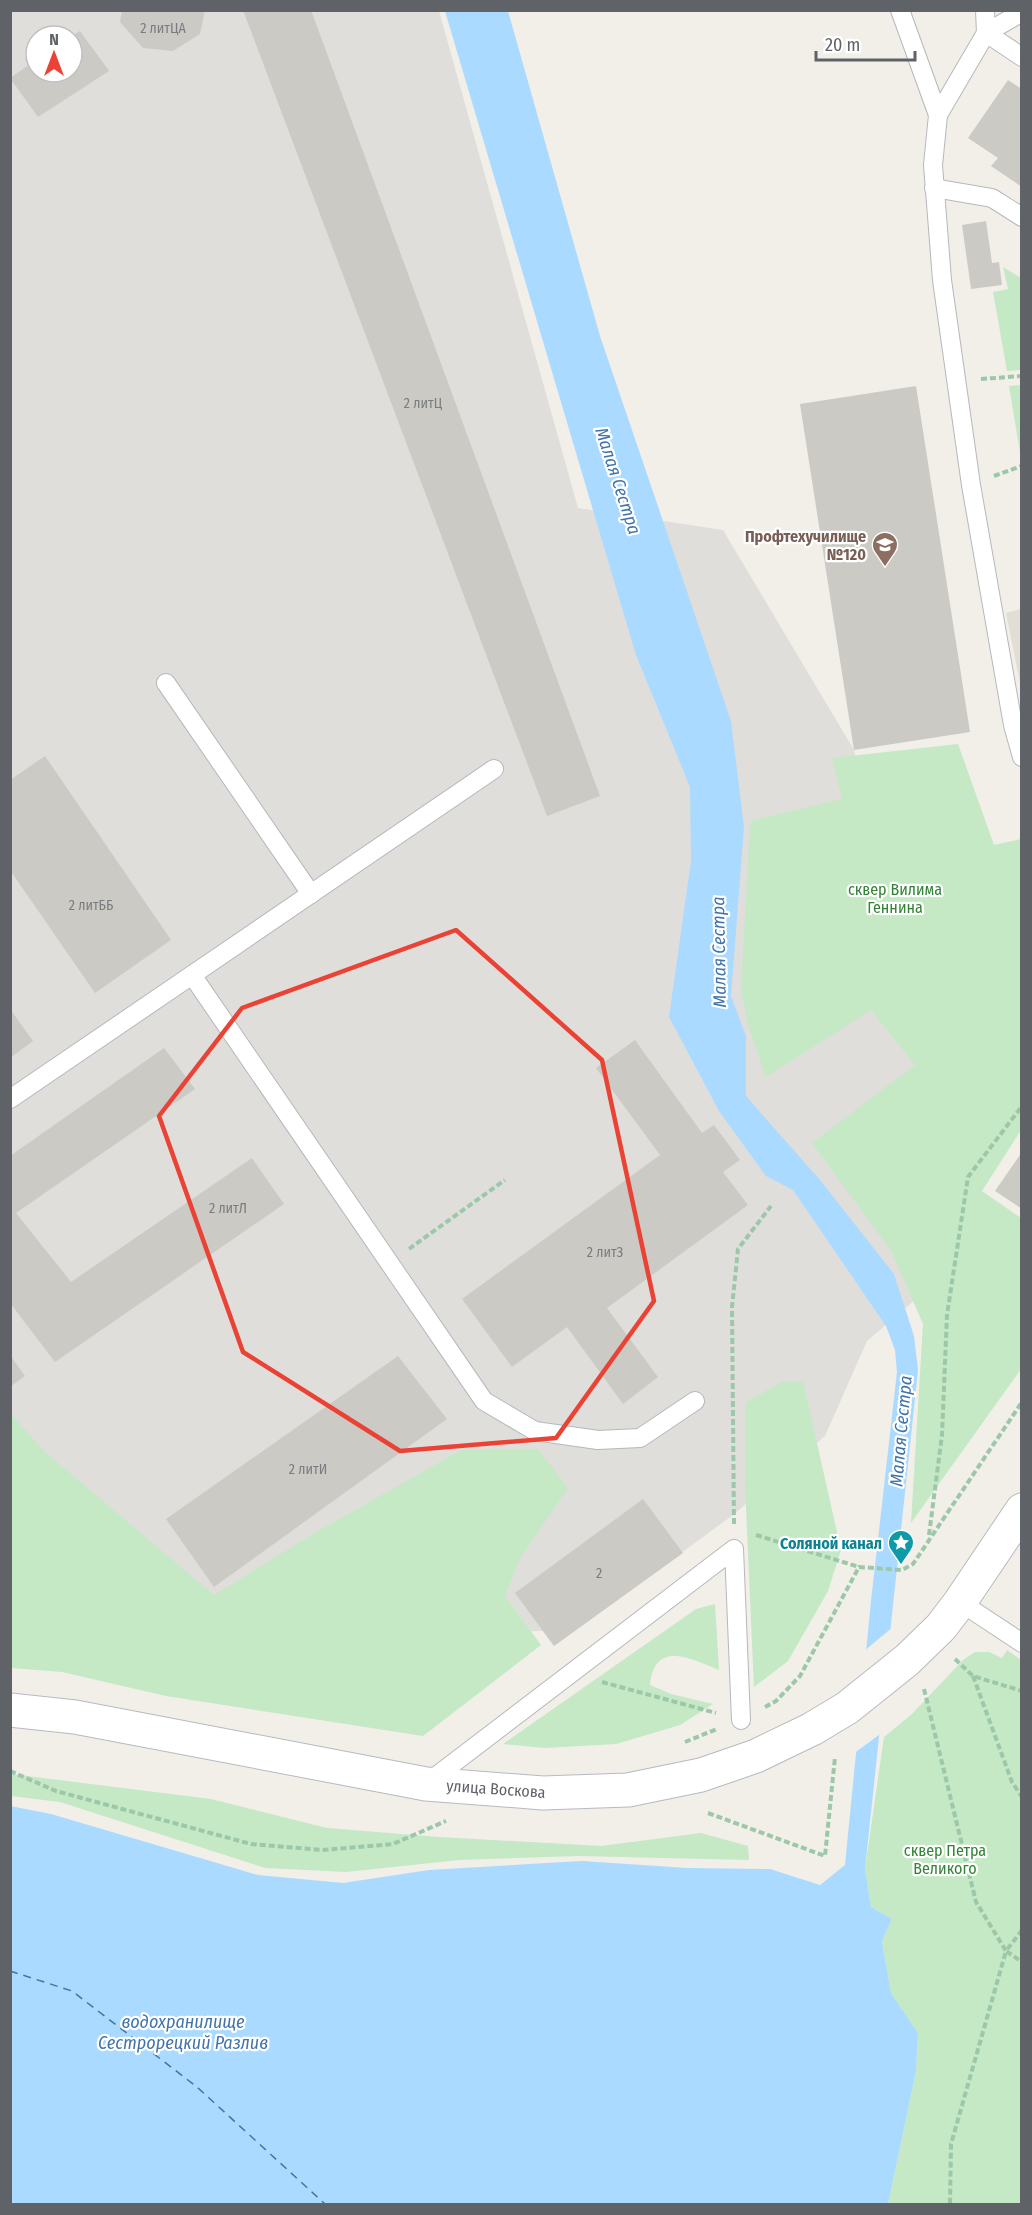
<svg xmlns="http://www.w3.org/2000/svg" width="1032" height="2215" font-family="'Fira Sans Condensed',sans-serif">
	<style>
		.industrial { fill: #e0deda; fill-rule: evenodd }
		.education { fill: #e1ded6 }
		.green { fill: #c5e8c5 }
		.water { fill: #aadaff }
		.pier { fill: #f1efe8 }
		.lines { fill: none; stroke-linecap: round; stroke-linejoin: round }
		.ferry { stroke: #4174aa; stroke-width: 1.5; stroke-dasharray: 8 6; stroke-linecap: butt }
		.building { fill: #cccac5 }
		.lane-casing { stroke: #b5b8bc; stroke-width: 20 }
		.secondary-casing { stroke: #b6babf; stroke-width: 35 }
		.path { stroke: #9cc7a9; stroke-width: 4; stroke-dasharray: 6 3; stroke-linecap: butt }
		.lane { stroke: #fff; stroke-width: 18 }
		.secondary { stroke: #fff; stroke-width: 33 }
		.marked { fill: none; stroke: #ea4335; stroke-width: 4.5; stroke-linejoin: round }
		.labels { text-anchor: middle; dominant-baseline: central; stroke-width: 4.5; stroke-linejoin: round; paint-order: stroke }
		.number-label { font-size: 14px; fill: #7a7d7f }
		.education-label { font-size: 16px; font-weight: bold; fill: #785e54; stroke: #fff; text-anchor: end }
		.park-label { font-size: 16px; fill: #348238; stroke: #fff }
		.culture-label { font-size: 16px; font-weight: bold; fill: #0d838f; stroke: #fff; text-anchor: end }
		.street-label { font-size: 16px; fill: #5f6368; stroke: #fff }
		.water-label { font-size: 18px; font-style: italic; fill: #4174aa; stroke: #fff }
	</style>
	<rect width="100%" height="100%" fill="#f1efe8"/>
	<path class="industrial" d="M11,11H439L578,508L723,530L854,750L874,871L914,999L930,1287L867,1341L825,1436L733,1515L554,1646L543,1631L396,1633L11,1577ZM36,36H72V72H36Z"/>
	<path class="education" d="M1021,609H1022L1021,688L1006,613Z"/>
	<g class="green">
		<path d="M1003,267L1021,278V370L1007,371L993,292L1008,289Z"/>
		<path d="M1021,385L1022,458H1021L1009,386Z"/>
		<path d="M958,744L994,845L1021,839V1130L982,1191L1021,1218V1369L911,1523L923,1324L892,1252L812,1143L915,1065L871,1010L766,1077L748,1025L741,990L749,841L751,821L842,799L832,758Z"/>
		<path d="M783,1381H803L841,1550L828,1591L788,1661L754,1687L745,1486V1403Z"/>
		<path d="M10,1413L45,1452L214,1595L313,1534L463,1449H538L568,1488L519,1560L505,1596L541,1645L423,1736L166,1696L62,1672L11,1668Z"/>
		<path d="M715,1604L719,1670C691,1659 655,1639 650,1685L671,1694L713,1704L680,1725L616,1744L545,1748L503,1744L696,1609Z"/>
		<path d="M1007,1650L1021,1660V2204H888L916,2071L918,2033L891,1993L882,1941L892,1919L871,1907L865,1869L884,1737L912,1714L963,1660L975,1652H989L1002,1658Z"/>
		<path d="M11,1774L211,1799L327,1828L439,1837L601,1846L701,1833L748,1846L749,1860L579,1856L459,1860L346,1872L265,1868L60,1802L11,1796Z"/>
	</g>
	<path class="water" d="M445,11H508L600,336L731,721L744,827L731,996L746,1036V1096L820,1180L894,1274L914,1336L918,1370L865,1869L871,1907L892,1919L882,1941L891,1993L918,2033L916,2071L888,2204H11L10,1806L51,1814L258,1875L343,1883L429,1870L582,1861L687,1868L770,1869L820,1885L845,1865L871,1601L897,1372L895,1350L886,1326L793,1190L766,1176L719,1111L669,1017L691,861L690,787L636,655Z"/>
	<path class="pier" d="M894,1626L883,1732L853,1754L863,1652Z"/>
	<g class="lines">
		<path class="ferry" d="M10,1971L72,1991L197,2087L325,2204"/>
	</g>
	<g class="building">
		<path d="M122,10H205L200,34L173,51L143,48L120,22Z"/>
		<path d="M243,10H311L600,796L547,816Z"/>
		<path d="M80,31L109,71L38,117L10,78L36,60V72H72V36Z"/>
		<path d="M1008,80L1022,89V187L991,166L998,158L968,138Z"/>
		<path d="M986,221L992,263L999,262L1002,285L971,289L962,225Z"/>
		<path d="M916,386L970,732L854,750L800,404Z"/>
		<path d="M45,756L171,940L95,993L10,870V780Z"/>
		<path d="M10,1009L33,1041L10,1058Z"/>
		<path d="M635,1040L702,1133L714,1125L740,1160L723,1172L748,1205L607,1308L658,1377L623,1404L567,1327L512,1367L462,1299L660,1155L596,1068Z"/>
		<path d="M164,1048L195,1089L16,1213L71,1282L252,1158L284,1204L55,1362L10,1303V1156Z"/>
		<path d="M1022,1152V1209L995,1191Z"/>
		<path d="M10,1355L25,1376L10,1387Z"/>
		<path d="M398,1356L447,1419L214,1587L166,1519Z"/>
		<path d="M643,1499L683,1553L554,1646L515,1593Z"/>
	</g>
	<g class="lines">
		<defs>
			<g id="lane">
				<path d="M900,10L938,115"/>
				<path d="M985,10L986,33L938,115L933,165L942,280L971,485L1013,725L1022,757"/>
				<path d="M1019,10L1017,15L986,33L1022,57"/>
				<path d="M934,188L992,198L1022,217"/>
				<path d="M166,683L311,894"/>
				<path d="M192,975L494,769"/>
				<path d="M10,1099L192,975L484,1401L535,1431L598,1440L640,1438L695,1401"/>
				<path d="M960,1602L1022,1643"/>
				<path d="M426,1784L734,1549L741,1720"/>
			</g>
			<path id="secondary" d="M10,1710L75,1717L426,1784L543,1793L628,1790L701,1775L756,1756L812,1729L847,1708L907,1660L941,1627L960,1602L1022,1510"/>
		</defs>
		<use href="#lane" class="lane-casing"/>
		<use href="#secondary" class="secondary-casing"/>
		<g class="path">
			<path d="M981,379L1022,376"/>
			<path d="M994,476L1022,466"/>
			<path d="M409,1249L505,1180"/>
			<path d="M734,1524L732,1307L738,1249L771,1206"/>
			<path d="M756,1535L859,1567"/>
			<path d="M929,1535L942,1435L947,1315L968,1177L1022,1106"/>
			<path d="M955,1659L973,1676L1022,1691"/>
			<path d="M973,1676L1012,1782L1022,1797"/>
			<path d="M602,1682L716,1713"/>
			<path d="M924,1689L976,1902L1006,1951L951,2144L950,2204"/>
			<path d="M765,1707L776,1701L800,1676L859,1567L902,1570L913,1564L1022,1402"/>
			<path d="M685,1742L717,1729"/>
			<path d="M10,1771L56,1791L251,1844L322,1850L393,1844L446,1821"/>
			<path d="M708,1813L825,1856L835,1757"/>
			<path d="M1022,1930L1006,1951L1022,1962"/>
		</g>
		<use href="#lane" class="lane"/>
		<use href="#secondary" class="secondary"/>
	</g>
	<path class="marked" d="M456,930L602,1060L654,1301L556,1438L400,1451L243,1352L159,1116L242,1008Z"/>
	<defs>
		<symbol id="university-pin" viewBox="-11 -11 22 30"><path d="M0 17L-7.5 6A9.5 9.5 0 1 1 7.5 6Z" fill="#8d6e63" stroke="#fff"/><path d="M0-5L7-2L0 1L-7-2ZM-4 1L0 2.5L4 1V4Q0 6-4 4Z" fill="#fff"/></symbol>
		<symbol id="sight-pin" viewBox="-11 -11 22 30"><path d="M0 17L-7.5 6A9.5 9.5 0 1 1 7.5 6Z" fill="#0f9aa8" stroke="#fff"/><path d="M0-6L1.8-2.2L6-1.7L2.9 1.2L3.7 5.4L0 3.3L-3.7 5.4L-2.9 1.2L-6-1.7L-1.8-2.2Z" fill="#fff"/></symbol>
	</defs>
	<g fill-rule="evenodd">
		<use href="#university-pin" x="870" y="530" width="30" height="40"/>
		<use href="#sight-pin" x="886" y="1528" width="30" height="40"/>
	</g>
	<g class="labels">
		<g class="number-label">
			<text x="163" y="28">2 литЦА</text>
			<text x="423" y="403">2 литЦ</text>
			<text x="91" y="905">2 литББ</text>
			<text x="228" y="1208">2 литЛ</text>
			<text x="605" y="1252">2 литЗ</text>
			<text x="308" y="1469">2 литИ</text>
			<text x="599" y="1573">2</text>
		</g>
		<g class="education-label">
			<text x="866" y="536">Профтехучилище<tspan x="866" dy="18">№120</tspan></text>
		</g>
		<g class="park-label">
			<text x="895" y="889">сквер Вилима<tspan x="895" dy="18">Геннина</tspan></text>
			<text x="945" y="1850">сквер Петра<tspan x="945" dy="18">Великого</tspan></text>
		</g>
		<g class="culture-label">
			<text x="882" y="1543">Соляной канал</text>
		</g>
		<g class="street-label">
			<text transform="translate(496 1789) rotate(4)">улица Воскова</text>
		</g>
		<g class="water-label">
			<text transform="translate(618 481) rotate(72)">Малая Сестра</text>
			<text transform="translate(719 952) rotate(-91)">Малая Сестра</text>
			<text transform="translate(901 1431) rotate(-85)">Малая Сестра</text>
			<text x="183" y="2022">водохранилище<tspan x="183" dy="21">Сестрорецкий Разлив</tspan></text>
		</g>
	</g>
	<rect width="1032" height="2215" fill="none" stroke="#5f6368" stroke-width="24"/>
	<g transform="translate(54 54)"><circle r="28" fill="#ffffff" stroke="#bfc1c3" stroke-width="1.5"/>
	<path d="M0-4.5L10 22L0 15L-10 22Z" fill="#ea4335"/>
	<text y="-9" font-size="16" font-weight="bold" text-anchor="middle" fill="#5f6368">N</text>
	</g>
	<path d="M816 51v9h99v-9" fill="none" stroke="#5f6368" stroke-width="3"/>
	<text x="825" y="51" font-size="18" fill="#5f6368" stroke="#ffffff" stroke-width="4.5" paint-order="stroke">20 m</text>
</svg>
